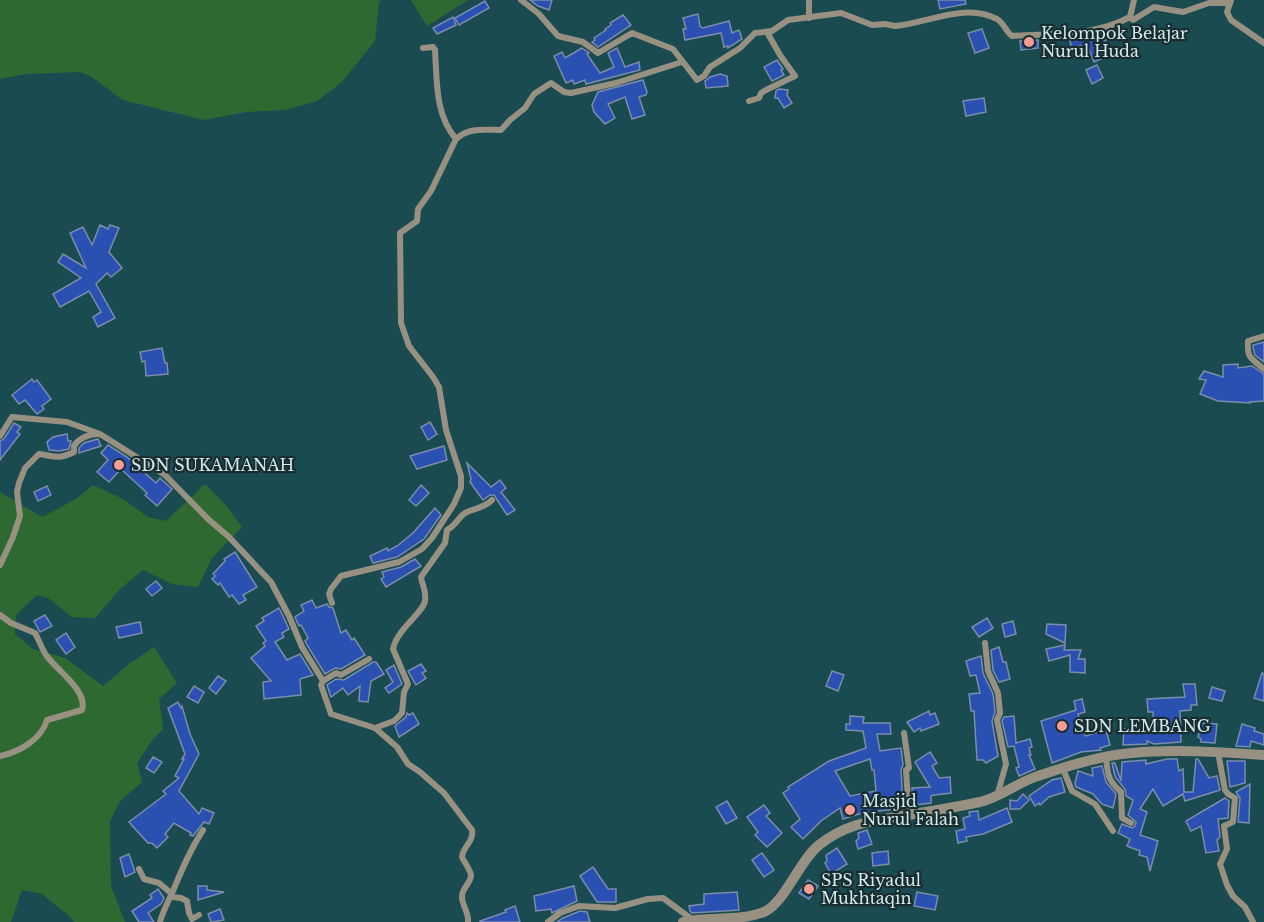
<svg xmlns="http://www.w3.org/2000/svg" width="1264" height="922" font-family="'Libre Baskerville',serif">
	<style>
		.green { fill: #2f6932 }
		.building { fill: #2a50b2; stroke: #7c8cac; stroke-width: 1.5; fill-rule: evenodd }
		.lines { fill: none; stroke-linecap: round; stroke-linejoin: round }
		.minor { stroke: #989182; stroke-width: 6 }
		.tertiary { stroke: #989182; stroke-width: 10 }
		.poi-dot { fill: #f59c95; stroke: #192d30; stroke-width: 2 }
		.labels { text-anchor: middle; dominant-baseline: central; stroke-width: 4.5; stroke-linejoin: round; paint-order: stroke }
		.poi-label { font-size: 16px; fill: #d1eaec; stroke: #192d30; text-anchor: start }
	</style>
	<rect width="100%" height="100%" fill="#1a4b50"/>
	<g class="green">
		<path d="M0,0H383L379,1L375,41L341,83L317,101L285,110L246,112L204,120L123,100L90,76L80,72L26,74L0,79Z"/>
		<path d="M411,0H468L427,26Z"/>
		<path d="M205,484L226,505L242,527L212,558L198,587L172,584L143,570L121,588L95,618L72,617L48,598L37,595L16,615L15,634L33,649L65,658L103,686L129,664L154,647L177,683L159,699L163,729L151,742L137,763L142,782L120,801L110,821L111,886L125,922H74L69,916L42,894L22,890L11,922H0V492L42,517L76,499L93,485L123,499L148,517L166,521Z"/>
	</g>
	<g class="building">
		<path d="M530,0H552L549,10L538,6Z"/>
		<path d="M938,0H965L966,4L940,9Z"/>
		<path d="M485,1L489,8L459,25L455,18Z"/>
		<path d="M698,14L700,26L703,28L729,21L732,33L739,30L742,39L728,48V46L724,47L721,33L685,40L683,29H686L683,18Z"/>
		<path d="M623,15L631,25L598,47L592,42L595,40L594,38L606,30L605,29L611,25L610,23Z"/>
		<path d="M453,17L456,25L437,34L433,28Z"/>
		<path d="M982,29L989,48L975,53L968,33Z"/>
		<path d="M1104,33L1106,40H1104L1110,55L1094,62L1087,44L1072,48L1069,38Z"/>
		<path d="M1038,40V48L1021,50L1020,41Z"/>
		<path d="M582,48L589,53L587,54L600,73L614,67L608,53L617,48L625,67L639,62L640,70L586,84L585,80L574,84L573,80L566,83L554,56L562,52L565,58Z"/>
		<path d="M777,60L783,69L781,70L784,75L772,81L764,67Z"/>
		<path d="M1097,65L1103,78L1092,84L1086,70Z"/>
		<path d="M720,74L727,76L728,86L706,88L705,81L710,77Z"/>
		<path d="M643,80L647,92L646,95L639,97L645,115L632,119L625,97L608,104L615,118L605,124L594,112L592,105L598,92Z"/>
		<path d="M779,89L788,90L787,95L792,103L784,108L778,98H775L776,91Z"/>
		<path d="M984,98L986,112L966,116L963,101Z"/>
		<path d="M100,225L108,229L110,225L119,228L109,252L122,268L111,277L107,273L96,284L115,318L98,327L93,317L101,312L89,291L60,307L53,294L81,278L58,262L63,254L86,268L70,233L83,227L92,245Z"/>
		<path d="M1264,342V362L1255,355L1253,347V345Z"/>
		<path d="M162,348L165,363H167L168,374L146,376L145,361L142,362L140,352Z"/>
		<path d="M1238,364V368L1252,366L1264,374V401L1250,402V403L1218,401L1200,394L1206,380L1199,379L1204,371L1223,377V365Z"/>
		<path d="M32,379L34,382L37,380L51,399L42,406L44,409L37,414L25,400L19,404L12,395Z"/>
		<path d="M430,422L437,434L428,440L421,427Z"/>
		<path d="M14,423L21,427L17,432L20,434L0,460V441L4,439Z"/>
		<path d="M67,434L68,441H71L69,449L59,451L49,450L47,442L53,437Z"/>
		<path d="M98,439L101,446L79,453V448L84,443Z"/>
		<path d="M108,445L127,457L156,483L160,478L172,489L157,506L145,495L147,493L121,469L109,482L97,472L108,460L101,453Z"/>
		<path d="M444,446L447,460L417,469L410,456Z"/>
		<path d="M467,463L491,487L500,480L506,488L501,492L515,510L507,515L494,495H490L483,500L470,482L471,479Z"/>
		<path d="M421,485L429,493L416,506L409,500Z"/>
		<path d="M47,486L51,495L38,501L34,492Z"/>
		<path d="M435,508L441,515L424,539L397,557L373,563L370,556L387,548L388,551L397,546L413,533Z"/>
		<path d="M235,552L257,587L243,595L246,600L239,604L232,595L229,597L220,583L218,585L212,579L215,576L213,574L225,561L224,559Z"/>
		<path d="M415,559L421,566L386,587L381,579L384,577L382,572L401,567Z"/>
		<path d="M156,581L162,588L152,596L146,589Z"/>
		<path d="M312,600L316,608L327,604L329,607L333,608L341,633L346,630L352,640L354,638L365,655L341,669L335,668L325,674L307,645L305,641L308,638L301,625L299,626L295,617L304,611L301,605Z"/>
		<path d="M279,608L289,629L282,633L284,637L275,642L287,660L300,654L313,675L300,679L301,695L264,699L263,682L271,681L251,658L265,646L263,643L266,641L256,626L264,621L262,618Z"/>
		<path d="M45,615L52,626L40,632L34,621Z"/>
		<path d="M987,618L993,628L979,637L972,627Z"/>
		<path d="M1013,621L1016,634L1005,637L1002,624Z"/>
		<path d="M140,622L142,633L119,638L116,627Z"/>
		<path d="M1047,624L1066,625L1065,643L1046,634Z"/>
		<path d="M66,633L75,647L66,654L56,640Z"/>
		<path d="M1065,645L1064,650H1081L1078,659H1085V673L1070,672V655L1049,661L1046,649Z"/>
		<path d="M999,647L1003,662H1006L1010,679L999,682L993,670L991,650Z"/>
		<path d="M981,656L983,673L993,694L995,712L992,721L998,756L986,763L983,760H977L974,711H971L969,694L980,693L976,675L970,676L966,661Z"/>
		<path d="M373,662H376L384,674L371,681L368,702L359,701L360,686L348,695L343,688L331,697L327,685L336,679L344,680Z"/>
		<path d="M421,664L426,671L422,673L426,678L416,685L408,671Z"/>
		<path d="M394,665L402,684L389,693L385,688L393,682L386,670Z"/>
		<path d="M832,671L844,675L838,691L826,686Z"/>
		<path d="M1262,673L1264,674V701L1254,698Z"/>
		<path d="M218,676L226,681L216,694L209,688Z"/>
		<path d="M1183,684H1195L1197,705H1191V710L1180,711L1181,742L1154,744L1147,741V744L1123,745L1124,729L1151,731L1153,729V712H1148L1147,699L1185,697Z"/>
		<path d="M194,686L204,692L198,703L187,697Z"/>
		<path d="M1212,687L1225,691L1222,701L1209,698Z"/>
		<path d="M1082,699L1085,712L1078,714L1084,734L1086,736L1106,730L1110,745L1100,748L1101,750L1081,752L1052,763L1041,721L1076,710L1074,701Z"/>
		<path d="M178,702L181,708L182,706L190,734L199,754L179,791L199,814L202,808L214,813L209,824L204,822L193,836L190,835L191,833L174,823L165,834L168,837L157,848L152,843H148L129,822L166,794L163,791L179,778L175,776L184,759H182L185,754L168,708Z"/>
		<path d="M929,711L930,715L935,713L939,724L921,731L920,728L914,732L907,722Z"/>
		<path d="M407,713L409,715L413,713L419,724L399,737L395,726L406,717Z"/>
		<path d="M850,716L864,717L863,723H890L891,734H877L880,751L901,748L903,765L901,770L903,808L862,813L843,819L840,808L821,821L803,839L791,827L800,819L783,793L789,789L788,787L829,761L866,748L863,731L846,730V724H850ZM870,759L872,770H874L876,791L850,796L835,771Z"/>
		<path d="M1014,716L1016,743L1030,739L1032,747L1029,748L1031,755H1029L1035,769L1019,776L1016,768L1019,767L1014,746L1008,747L1002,721L1004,717Z"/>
		<path d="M1202,723L1217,724L1215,743L1201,742V739L1198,737Z"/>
		<path d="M1242,724L1255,728L1254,731L1264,734V745L1251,741L1250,747L1236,746Z"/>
		<path d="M930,752L937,763L932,766L939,778L950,777L951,793L934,795L931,796V803L914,805L912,788L930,787L915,762Z"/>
		<path d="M153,757L162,762L154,773L146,768Z"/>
		<path d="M1167,759H1177L1179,771L1183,769L1184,792H1193L1196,759H1198L1209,778L1217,776L1220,790L1185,801L1183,794L1163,806L1153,789L1140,809L1147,812L1140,835L1158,841L1150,871L1147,857L1139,855L1140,851L1127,846L1130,839L1118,833L1122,824L1132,828L1135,826L1136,822L1128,815L1133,800L1126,796L1125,789L1115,777L1112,763H1115L1121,781L1122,762L1146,760V764Z"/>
		<path d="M1227,761H1245V783L1230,787Z"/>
		<path d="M1102,766L1106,782L1116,794L1113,808L1102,804L1093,794L1076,787L1075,783L1078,771L1093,776L1092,768Z"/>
		<path d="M1061,778L1065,792L1049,797L1040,805L1039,803L1035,806L1029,796L1052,780Z"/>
		<path d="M1250,784L1249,823L1238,822L1240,798L1236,792Z"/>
		<path d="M1023,794L1029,800L1020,809H1010V800L1017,801Z"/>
		<path d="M1225,798L1229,801L1228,818L1218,819L1220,837L1217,840L1219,851L1206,853L1201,826L1191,831L1186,821Z"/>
		<path d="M727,801L737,818L726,824L716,807Z"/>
		<path d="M764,805L770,813L766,816L782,833L767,847L755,835L758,832L747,817Z"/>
		<path d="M1007,808L1012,822L983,834L966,837L967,841L958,843L956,831L965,829L963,818L970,816L969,812L978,811L979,820Z"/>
		<path d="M867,830L872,844L858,849L856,841L859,838L858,833Z"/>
		<path d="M837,848L847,864L831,874L825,863L827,861L826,855Z"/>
		<path d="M888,851L889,864L873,866L872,853Z"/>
		<path d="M762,853L774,870L764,877L752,860Z"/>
		<path d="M129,854L135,872L125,877L120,858Z"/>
		<path d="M593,867L608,889H616V902H597L580,876Z"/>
		<path d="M808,880L818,886L809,899L799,893Z"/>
		<path d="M198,886H207V890L224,892L198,900Z"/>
		<path d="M574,886L577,901L552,913L551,909L536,911L534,896Z"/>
		<path d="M158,889L164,898L161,904L148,913L154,922H139L132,911L152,898L150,895Z"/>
		<path d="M737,892L739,910L692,913L690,911L689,906L704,904V894Z"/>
		<path d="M917,892L938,896L935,910L914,906Z"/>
		<path d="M515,906L520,922H480V921L506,912L505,910Z"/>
		<path d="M220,909L224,920L211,922L208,914Z"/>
		<path d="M580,911L587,912L590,922H557L563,918Z"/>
	</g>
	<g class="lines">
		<g class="minor">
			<path d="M521,0L539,14L558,36L583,42L598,53L632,33L673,49L697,80L704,76L710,67L740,48L755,33L772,31L788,20L841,13L872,25L885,24L895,26C929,23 965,2 997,19C1004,23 1006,32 1012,36C1052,33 1093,37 1130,17L1133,20L1154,7L1183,12L1209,3H1230"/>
			<path d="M809,0V18"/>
			<path d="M1231,0L1227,12L1231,20L1264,43"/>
			<path d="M1130,17L1134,0"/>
			<path d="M423,48L433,47L435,50C437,81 435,115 456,139"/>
			<path d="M749,101L759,98L761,93L766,90L795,76L780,55L767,32"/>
			<path d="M1264,336L1248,341C1247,359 1251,358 1264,369"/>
			<path d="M0,436L12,417L67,422L100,434L165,475L208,519L229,537L271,582L289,616L302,647L323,681L321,685L331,714L375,728L397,747L408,764L420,772L444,793L472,830C474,842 463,846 462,857C464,862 470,869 471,875C471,884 461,888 462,898C463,907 469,913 468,922"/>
			<path d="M0,565L13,537L20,516L17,492L19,483L25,468L39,454C54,456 58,460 74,452V446C78,439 90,433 99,434"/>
			<path d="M332,603L329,594L331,589L341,576L399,562L422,549L432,538L454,504L461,488V476L446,430L439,387L433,377L409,346L401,323L400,233L417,221L418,209L431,191L456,139C469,127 485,130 501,130L510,120L525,108L534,94L551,83L564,92L571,93L616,83L682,62"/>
			<path d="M0,615L11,623L35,633C39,640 42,649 46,655C56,670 88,690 82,710L47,720C41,740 19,752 0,756"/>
			<path d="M985,643L988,671L998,693L1000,713L997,720L1006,764L997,796"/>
			<path d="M323,681L336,673L341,675L369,659"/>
			<path d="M375,728L394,721L402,713L404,692L408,684L393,649C397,629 423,613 425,601C427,592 422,585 421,577L445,543L447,530C455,526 458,518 465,513C474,508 485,508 492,500"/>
			<path d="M904,733L909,768L906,770L909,815"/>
			<path d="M1218,752L1225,790L1228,794L1235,798L1233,822L1224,826L1227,849L1220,864L1227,885L1233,896L1245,907L1253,922"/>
			<path d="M1106,757C1108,775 1107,779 1121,792L1122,818L1131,823"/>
			<path d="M1063,769L1072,791L1095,804L1113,831"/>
			<path d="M139,869L144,879L159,883L172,894V897L181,898L187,901L189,913L192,919L199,915"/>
			<path d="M160,922C163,911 168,902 173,891C182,869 190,850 203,830"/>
			<path d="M548,922L560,913L579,906L615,908L648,899L663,898L693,920"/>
		</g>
		<path class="tertiary" d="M683,922C709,916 739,922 764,912C784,904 799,861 819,845C848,822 874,821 908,815C932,811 956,807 980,802C1001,797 1018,782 1038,776C1064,767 1105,755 1132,753C1176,749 1220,752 1264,755"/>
	</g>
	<g class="poi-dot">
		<circle cx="1029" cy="42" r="6"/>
		<circle cx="119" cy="465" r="6"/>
		<circle cx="1062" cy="726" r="6"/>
		<circle cx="850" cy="810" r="6"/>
		<circle cx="809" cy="889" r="6"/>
	</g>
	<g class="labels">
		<g class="poi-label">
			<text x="1041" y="33">Kelompok Belajar<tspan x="1041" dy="18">Nurul Huda</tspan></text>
			<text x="131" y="465">SDN SUKAMANAH</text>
			<text x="1074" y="726">SDN LEMBANG</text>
			<text x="862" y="801">Masjid<tspan x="862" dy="18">Nurul Falah</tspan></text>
			<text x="821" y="880">SPS Riyadul<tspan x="821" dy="18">Mukhtaqin</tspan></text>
		</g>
	</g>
</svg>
